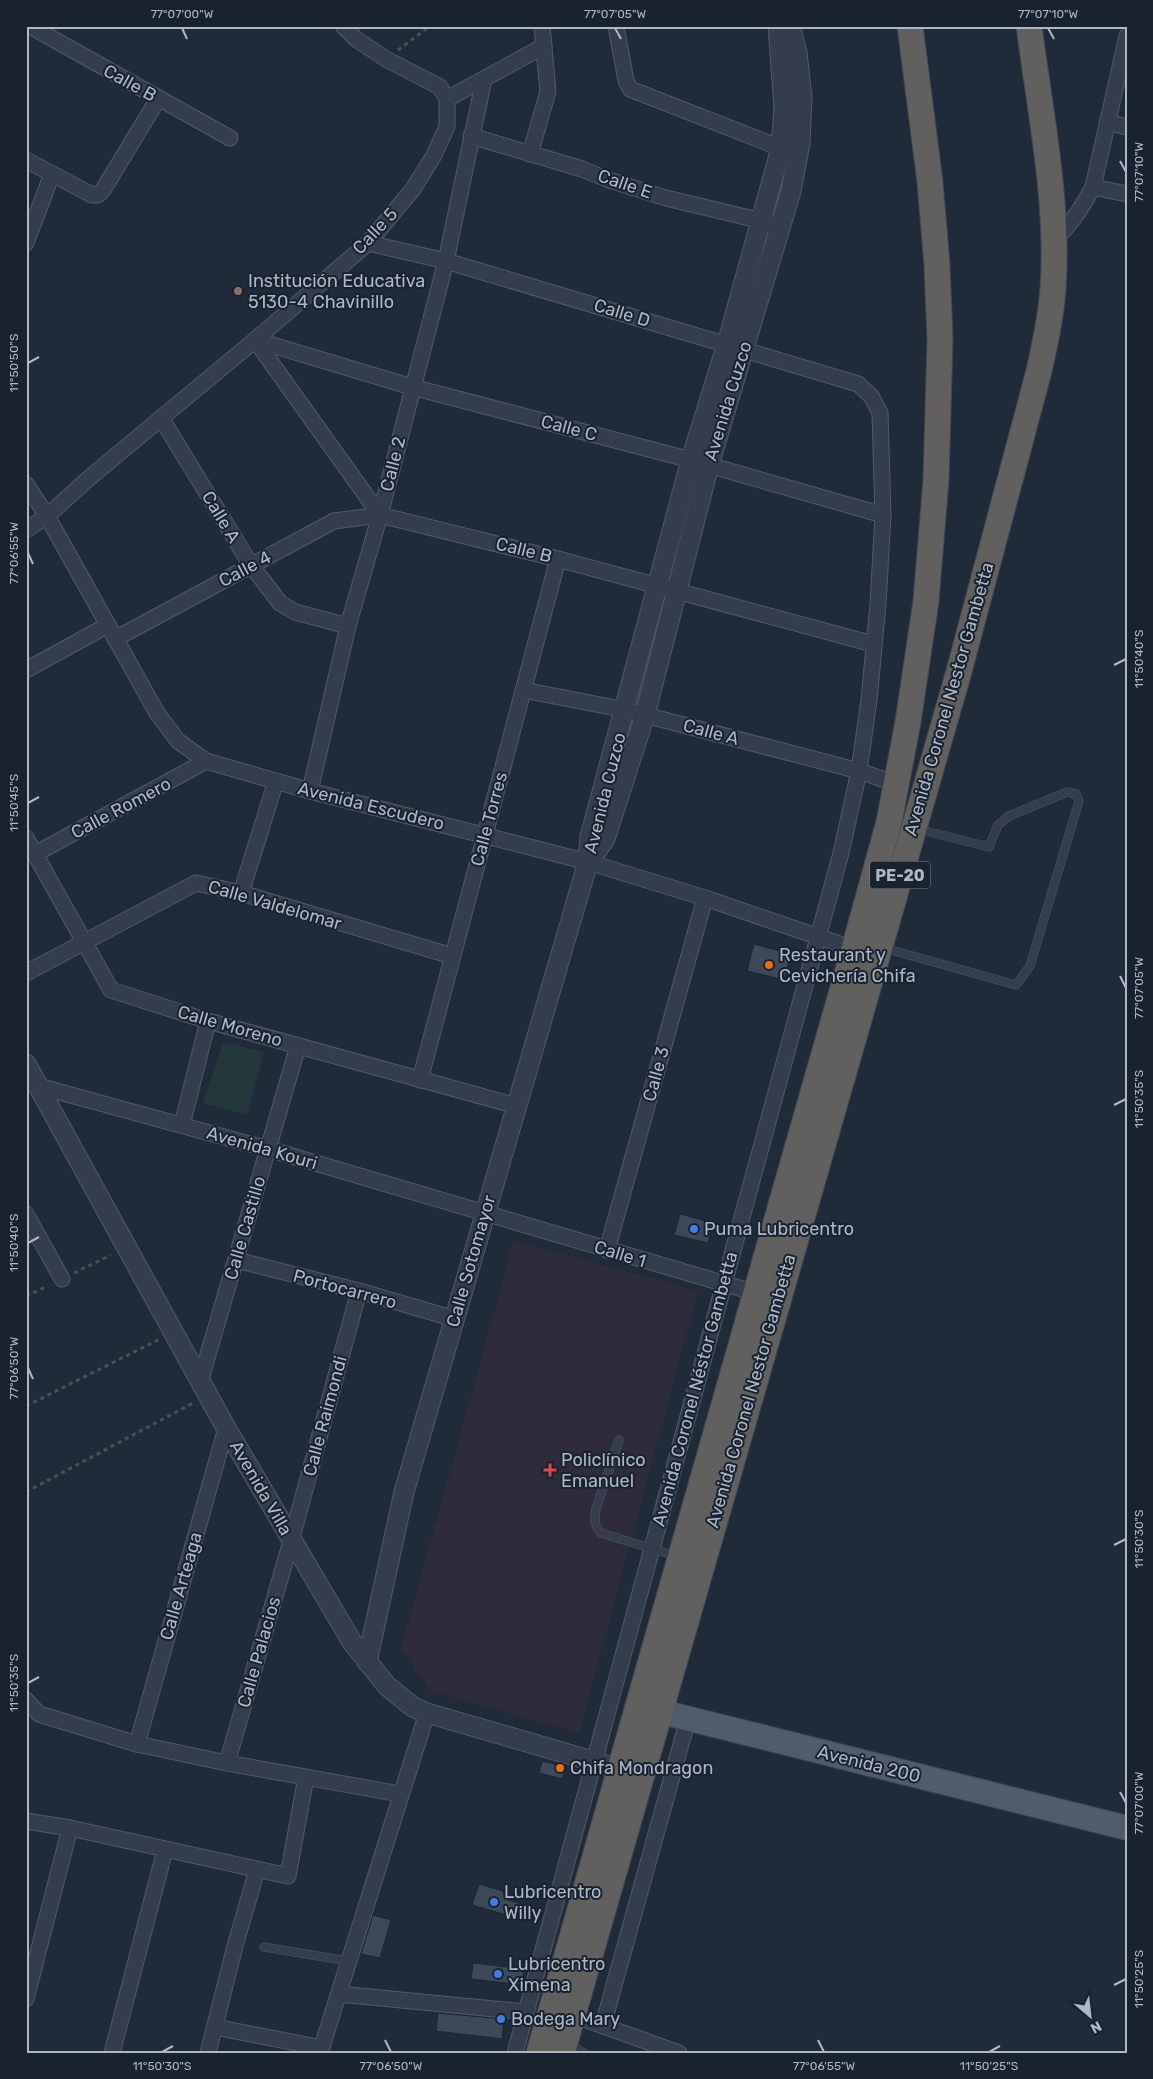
<svg xmlns="http://www.w3.org/2000/svg" width="1153" height="2079" font-family="Rubik,sans-serif">
	<style>
		.medical { fill: #2e2c3b }
		.green { fill: #22383b }
		.building { fill: #3c495b; stroke: #1b2431 }
		.lines { fill: none; stroke-linecap: round; stroke-linejoin: round }
		.service-casing { stroke: #515a68; stroke-width: 9 }
		.minor-casing { stroke: #515a68; stroke-width: 17 }
		.tertiary-casing { stroke: #515a68; stroke-width: 21 }
		.primary-casing { stroke: #3d4654; stroke-width: 26 }
		.trunk-casing { stroke: #3e4755; stroke-width: 27 }
		.path { stroke: #405559; stroke-width: 3; stroke-dasharray: 4 4; stroke-linecap: butt }
		.service { stroke: #343d4b; stroke-width: 8 }
		.minor { stroke: #343d4b; stroke-width: 15 }
		.tertiary { stroke: #343d4b; stroke-width: 19 }
		.primary { stroke: #515c6b; stroke-width: 24 }
		.trunk { stroke: #61605e; stroke-width: 25 }
		.ticks { fill: none; stroke: #aeb7c7; stroke-width: 2 }
		.education-dot { fill: #8d6e63; stroke: #19222f; stroke-width: 2 }
		.food-dot { fill: #e8710a; stroke: #19222f; stroke-width: 2 }
		.shop-dot { fill: #3f7fe0; stroke: #19222f; stroke-width: 2 }
		.health-dot { fill: #e0444e; stroke: #19222f; stroke-width: 2 }
		.labels { text-anchor: middle; dominant-baseline: central; stroke-width: 4; stroke-linejoin: round; paint-order: stroke }
		.shield { fill: #19222f; stroke: #818a99; stroke-width: 1 }
		.shield-label { font-size: 16px; font-weight: bold; fill: #aeb7c7 }
		.street-label { font-size: 18px; fill: #aeb7c7; stroke: #19222f }
		.poi-label { font-size: 18px; fill: #aeb7c7; stroke: #19222f; text-anchor: start }
		.neatline { fill: none; stroke: #aeb7c7; stroke-width: 2 }
		.ticks-label { font-size: 12px; text-anchor: middle; fill: #aeb7c7 }
	</style>
	<rect width="100%" height="100%" fill="#202b3a"/>
	<path class="medical" d="M514,1241L698,1291L579,1733L431,1691L401,1649Z"/>
	<path class="green" d="M223,1042L264,1052L247,1115L203,1103Z"/>
	<g class="building">
		<path d="M754,944L784,952L790,958L784,980L747,971Z"/>
		<path d="M680,1214L713,1223L708,1243L674,1235Z"/>
		<path d="M542,1761L566,1767L562,1779L539,1773Z"/>
		<path d="M479,1884L503,1891L505,1899L535,1908L530,1922L472,1905Z"/>
		<path d="M373,1915L391,1920L380,1958L361,1954Z"/>
		<path d="M473,1963L524,1969L522,1985L471,1979Z"/>
		<path d="M438,2013L504,2019L502,2039L436,2031Z"/>
	</g>
	<g class="lines">
		<defs>
			<g id="service">
				<path d="M884,948L1016,985L1030,966L1079,801L1076,794L1067,792L1009,816L998,825L989,847L918,829"/>
				<path d="M619,1440L596,1509C594,1519 594,1525 601,1533L676,1556"/>
				<path d="M264,1947L348,1961"/>
				<path d="M568,2044L584,2053"/>
			</g>
			<g id="minor">
				<path d="M30,26L230,138"/>
				<path d="M616,26L626,81L630,89L781,148"/>
				<path d="M447,99L544,46"/>
				<path d="M1107,122L1127,127"/>
				<path d="M471,136L582,169L609,180L666,198L762,221L780,228"/>
				<path d="M530,154L548,92L542,26"/>
				<path d="M26,160L92,195H98L103,190L158,99"/>
				<path d="M1093,187L1127,194"/>
				<path d="M1054,240C1070,226 1083,206 1093,187L1127,36"/>
				<path d="M26,243L52,174"/>
				<path d="M368,243L446,261L858,384L871,396L880,413L883,515L878,604L869,700L859,771L841,853L515,2053"/>
				<path d="M255,340L380,515L558,559L873,644"/>
				<path d="M255,340L412,387L691,460L883,515"/>
				<path d="M161,418L251,565L280,603L295,612L348,626"/>
				<path d="M26,484L47,516L157,713L178,741L206,761L310,791L588,862L705,898L854,949"/>
				<path d="M26,530L47,516L88,479L255,340L368,243L413,189L433,157L447,127V99L440,87L386,59L356,39L343,26"/>
				<path d="M115,639L334,521L380,515"/>
				<path d="M26,670L108,625"/>
				<path d="M523,690L626,710L859,771L897,784"/>
				<path d="M310,791L348,626L380,515L446,261L484,79"/>
				<path d="M26,838L111,990L208,1021L517,1106"/>
				<path d="M35,854L206,761"/>
				<path d="M241,893L276,781"/>
				<path d="M26,973L196,883L241,893L452,956"/>
				<path d="M420,1080L558,559"/>
				<path d="M38,1086L268,1149L756,1293"/>
				<path d="M182,1125L208,1021"/>
				<path d="M26,1214L62,1279"/>
				<path d="M607,1250L705,898"/>
				<path d="M236,1260L359,1291L455,1319"/>
				<path d="M200,1382L298,1046"/>
				<path d="M26,1700L39,1714L137,1744L227,1763L400,1794"/>
				<path d="M137,1744L226,1428"/>
				<path d="M227,1763L291,1541L359,1291"/>
				<path d="M26,1821L70,1828L288,1876L306,1777"/>
				<path d="M339,1994L526,2012"/>
				<path d="M26,1999L70,1828"/>
				<path d="M573,2015L679,2053"/>
				<path d="M603,2025L688,1719"/>
				<path d="M215,2027L322,2048"/>
				<path d="M112,2053L165,1850"/>
				<path d="M208,2053L235,1946L257,1870"/>
				<path d="M320,2053L427,1713"/>
			</g>
			<g id="tertiary">
				<path d="M589,861L605,839L645,715L709,465L791,191L800,143L802,98L797,52L790,26"/>
				<path d="M26,1064L226,1428L352,1642L387,1686L413,1707L427,1713L620,1769"/>
				<path d="M367,1662L404,1492L588,862L590,837L691,460L727,344L781,148L784,108L778,26"/>
			</g>
			<path id="primary" d="M642,1707L1127,1828"/>
			<g id="trunk">
				<path d="M539,2053L854,949L889,822L908,722L926,601L936,480L940,340L937,265L930,182L910,26"/>
				<path d="M562,2053L958,675L1039,371C1045,344 1051,317 1053,289C1059,201 1040,112 1029,26"/>
			</g>
		</defs>
		<use href="#service" class="service-casing"/>
		<use href="#minor" class="minor-casing"/>
		<use href="#tertiary" class="tertiary-casing"/>
		<use href="#primary" class="primary-casing"/>
		<use href="#trunk" class="trunk-casing"/>
		<g class="path">
			<path d="M398,50L430,26"/>
			<path d="M74,1273L111,1255"/>
			<path d="M26,1296L48,1286"/>
			<path d="M26,1406L160,1339"/>
			<path d="M26,1492L193,1403"/>
		</g>
		<use href="#service" class="service"/>
		<use href="#minor" class="minor"/>
		<use href="#tertiary" class="tertiary"/>
		<use href="#primary" class="primary"/>
		<use href="#trunk" class="trunk"/>
	</g>
	<path class="ticks" d="M182,28L187,39M615,28L621,39M1048,28L1054,39M1120,161L1126,172M28,363L39,357M28,553L33,564M1114,665L1126,659M28,803L39,797M1120,976L1126,988M1114,1105L1126,1099M28,1243L39,1237M28,1368L33,1379M1114,1545L1126,1539M28,1683L39,1677M1120,1792L1126,1803M1114,1985L1126,1979M385,2040L391,2052M818,2040L824,2052M162,2052L173,2046M989,2052L1000,2046"/>
	<circle class="education-dot" cx="238" cy="291" r="5"/>
	<g class="food-dot">
		<circle cx="769" cy="965" r="5"/>
		<circle cx="560" cy="1768" r="5"/>
	</g>
	<g class="shop-dot">
		<circle cx="694" cy="1229" r="5"/>
		<circle cx="494" cy="1902" r="5"/>
		<circle cx="498" cy="1974" r="5"/>
		<circle cx="501" cy="2019" r="5"/>
	</g>
	<path class="health-dot" d="M547.5 1462.5h5v5h5v5h-5v5h-5v-5h-5v-5h5z"/>
	<g class="labels">
		<rect class="shield" x="870" y="861.5" width="60" height="27" rx="4"/>
		<g class="shield-label">
			<text x="900" y="875">PE-20</text>
		</g>
		<g class="street-label">
			<text transform="translate(130 83) rotate(29)">Calle B</text>
			<text transform="translate(625 184) rotate(19)">Calle E</text>
			<text transform="translate(375 231) rotate(-47)">Calle 5</text>
			<text transform="translate(622 313) rotate(17)">Calle D</text>
			<text transform="translate(728 401) rotate(-73)">Avenida Cuzco</text>
			<text transform="translate(569 428) rotate(15)">Calle C</text>
			<text transform="translate(393 464) rotate(-76)">Calle 2</text>
			<text transform="translate(221 517) rotate(59)">Calle A</text>
			<text transform="translate(524 550) rotate(14)">Calle B</text>
			<text transform="translate(245 569) rotate(-28)">Calle 4</text>
			<text transform="translate(949 699) rotate(-74)">Avenida Coronel Nestor Gambetta</text>
			<text transform="translate(711 732) rotate(15)">Calle A</text>
			<text transform="translate(605 793) rotate(-76)">Avenida Cuzco</text>
			<text transform="translate(371 806) rotate(14)">Avenida Escudero</text>
			<text transform="translate(121 808) rotate(-28)">Calle Romero</text>
			<text transform="translate(489 819) rotate(-75)">Calle Torres</text>
			<text transform="translate(275 905) rotate(16)">Calle Valdelomar</text>
			<text transform="translate(230 1026) rotate(16)">Calle Moreno</text>
			<text transform="translate(656 1074) rotate(-75)">Calle 3</text>
			<text transform="translate(262 1148) rotate(16)">Avenida Kouri</text>
			<text transform="translate(245 1228) rotate(-74)">Calle Castillo</text>
			<text transform="translate(620 1254) rotate(17)">Calle 1</text>
			<text transform="translate(471 1261) rotate(-74)">Calle Sotomayor</text>
			<text transform="translate(345 1289) rotate(15)">Portocarrero</text>
			<text transform="translate(695 1389) rotate(-75)">Avenida Coronel Néstor Gambetta</text>
			<text transform="translate(751 1391) rotate(-74)">Avenida Coronel Nestor Gambetta</text>
			<text transform="translate(325 1416) rotate(-75)">Calle Raimondi</text>
			<text transform="translate(261 1488) rotate(60)">Avenida Villa</text>
			<text transform="translate(181 1586) rotate(-74)">Calle Arteaga</text>
			<text transform="translate(259 1652) rotate(-74)">Calle Palacios</text>
			<text transform="translate(869 1764) rotate(14)">Avenida 200</text>
		</g>
		<g class="poi-label">
			<text x="248" y="281">Institución Educativa<tspan x="248" dy="21">5130-4 Chavinillo</tspan></text>
			<text x="779" y="955">Restaurant y<tspan x="779" dy="21">Cevichería Chifa</tspan></text>
			<text x="704" y="1229">Puma Lubricentro</text>
			<text x="561" y="1460">Policlínico<tspan x="561" dy="21">Emanuel</tspan></text>
			<text x="570" y="1768">Chifa Mondragon</text>
			<text x="504" y="1892">Lubricentro<tspan x="504" dy="21">Willy</tspan></text>
			<text x="508" y="1964">Lubricentro<tspan x="508" dy="21">Ximena</tspan></text>
			<text x="511" y="2019">Bodega Mary</text>
		</g>
	</g>
	<rect width="1153" height="2079" fill="none" stroke="#19222f" stroke-width="55"/>
	<g transform="translate(1090 2016) rotate(152)" stroke="#19222f" stroke-width="4" paint-order="stroke">
	<path d="M0-4L9 19L0 12L-9 19Z" fill="#aeb7c7"/>
	<text y="-8" font-size="14" font-weight="bold" text-anchor="middle" fill="#aeb7c7">N</text>
	</g>
	<rect x="28" y="28" width="1098" height="2024" class="neatline"/>
	<g class="ticks-label">
		<text x="182" y="18">77°07'00"W</text>
		<text x="615" y="18">77°07'05"W</text>
		<text x="1048" y="18">77°07'10"W</text>
		<text transform="translate(1139 172) rotate(-90)" y="4">77°07'10"W</text>
		<text transform="translate(14 363) rotate(-90)" y="4">11°50'50"S</text>
		<text transform="translate(14 553) rotate(-90)" y="4">77°06'55"W</text>
		<text transform="translate(1139 659) rotate(-90)" y="4">11°50'40"S</text>
		<text transform="translate(14 803) rotate(-90)" y="4">11°50'45"S</text>
		<text transform="translate(1139 988) rotate(-90)" y="4">77°07'05"W</text>
		<text transform="translate(1139 1099) rotate(-90)" y="4">11°50'35"S</text>
		<text transform="translate(14 1243) rotate(-90)" y="4">11°50'40"S</text>
		<text transform="translate(14 1368) rotate(-90)" y="4">77°06'50"W</text>
		<text transform="translate(1139 1539) rotate(-90)" y="4">11°50'30"S</text>
		<text transform="translate(14 1683) rotate(-90)" y="4">11°50'35"S</text>
		<text transform="translate(1139 1803) rotate(-90)" y="4">77°07'00"W</text>
		<text transform="translate(1139 1979) rotate(-90)" y="4">11°50'25"S</text>
		<text x="162" y="2070">11°50'30"S</text>
		<text x="391" y="2070">77°06'50"W</text>
		<text x="824" y="2070">77°06'55"W</text>
		<text x="989" y="2070">11°50'25"S</text>
	</g>
</svg>
